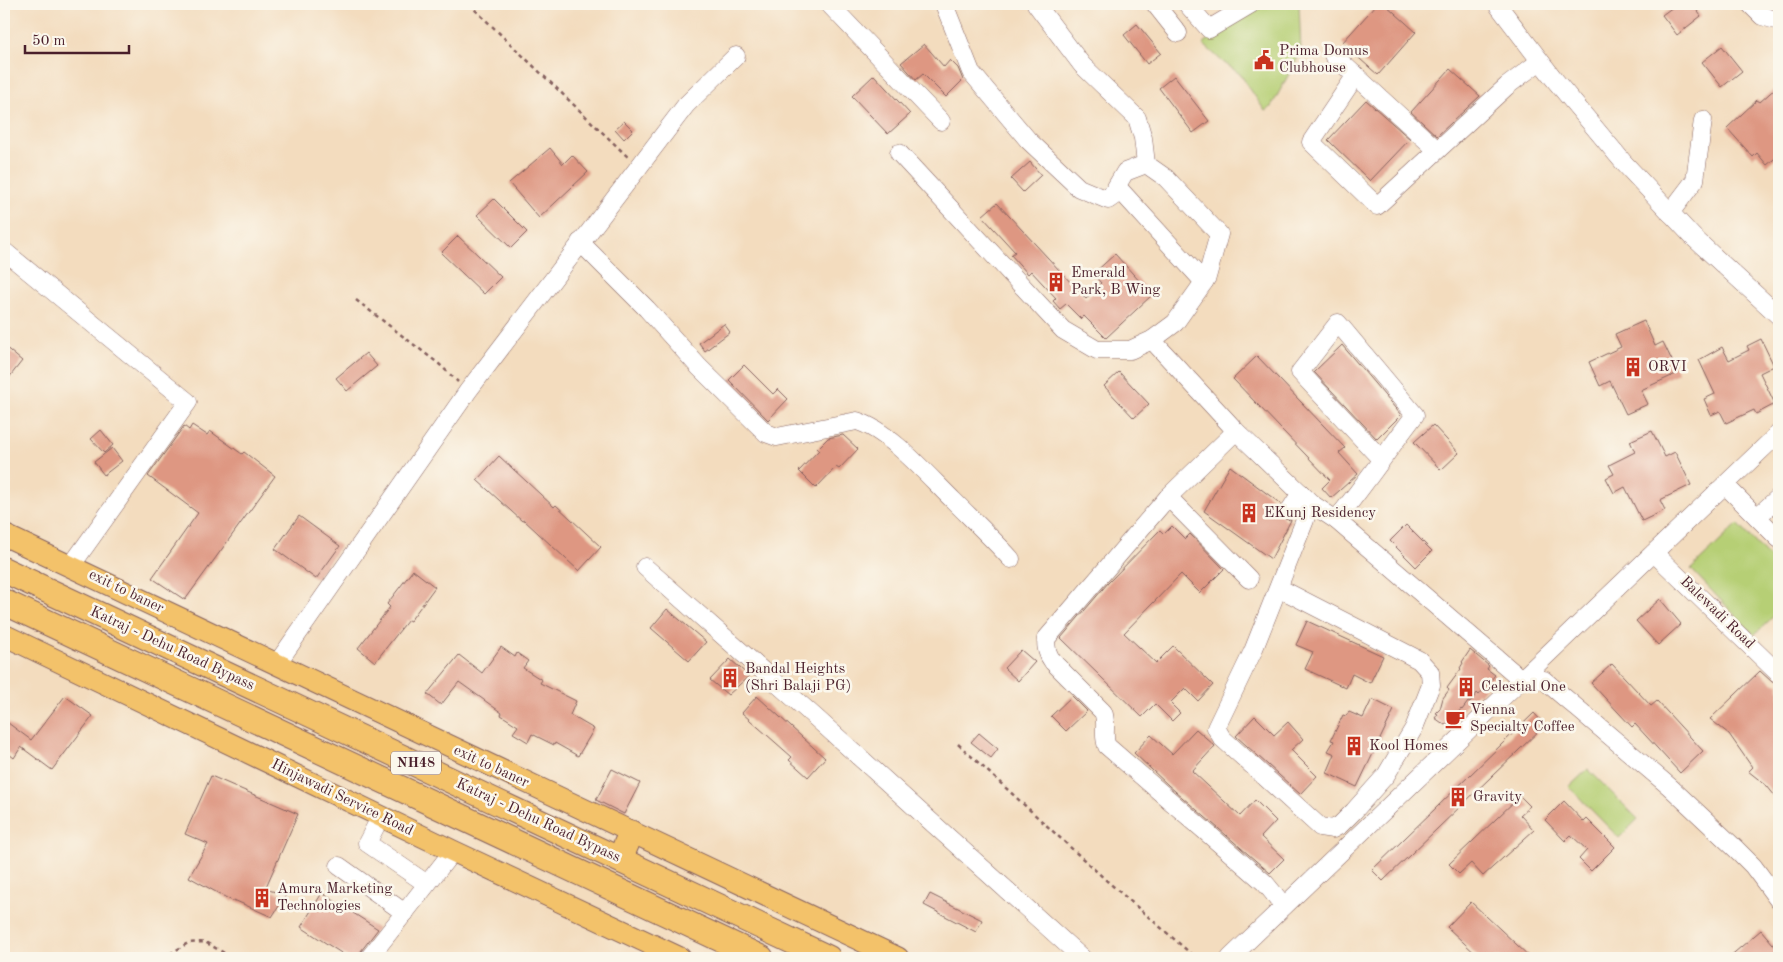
<svg xmlns="http://www.w3.org/2000/svg" width="1783" height="962" font-family="'Old Standard TT',serif">
	<style>
		.green { fill: #b6cf74; stroke: #807750 }
		.building { fill: #de9782 }
		.lines { fill: none; stroke-linecap: round; stroke-linejoin: round }
		.minor-casing { stroke: #85615e; stroke-width: 19 }
		.major-casing { stroke: #85615e; stroke-width: 23 }
		.highway-casing { stroke: #85615e; stroke-width: 27 }
		.path { stroke: #85615e; stroke-width: 2.5; stroke-dasharray: 4 4; stroke-linecap: butt }
		.minor { stroke: #fff; stroke-width: 18 }
		.major { stroke: #f3c26a; stroke-width: 21 }
		.highway { stroke: #f3c26a; stroke-width: 25 }
		.labels { text-anchor: middle; dominant-baseline: central; stroke-width: 5; stroke-linejoin: round; paint-order: stroke }
		.shield { fill: #fbf7ec; stroke: #7f6065; stroke-width: 1 }
		.shield-label { font-size: 14px; font-weight: bold; fill: #4a1f2b }
		.poi-label { font-size: 15px; fill: #4a1f2b; stroke: #fbf7ec; text-anchor: start }
		.street-label { font-size: 15px; fill: #4a1f2b; stroke: #fbf7ec }
	</style>
	<rect width="100%" height="100%" fill="#fbf7ec"/>
	<filter id="ink" filterUnits="userSpaceOnUse"><feTurbulence type="fractalNoise" baseFrequency=".02" numOctaves="2"/><feDisplacementMap in="SourceGraphic" scale="10" xChannelSelector="R" yChannelSelector="G"/><feConvolveMatrix kernelMatrix="1 2 1 2 8 2 1 2 1" color-interpolation-filters="sRGB"/></filter>
	<filter id="wash" filterUnits="userSpaceOnUse"><feTurbulence type="fractalNoise" baseFrequency=".0096" numOctaves="4" result="noise"/><feDisplacementMap in="SourceGraphic" scale="20" xChannelSelector="R" yChannelSelector="G"/><feGaussianBlur stdDeviation="1.12" result="paint"/><feColorMatrix in="noise" values="0 0 0 0 0 0 0 0 0 0 0 0 0 0 0 0 0 1.4 0 .05"/><feComposite in="paint" operator="in"/></filter>
	<g filter="url(#wash)">
		<rect width="100%" height="100%" fill="#f3dcbe"/>
		<g class="green">
			<path d="M1253,4H1299L1301,52L1271,107L1265,111L1240,74L1223,62L1203,44L1235,17Z"/>
			<path d="M1738,524L1779,568V611L1754,635L1691,569Z"/>
			<path d="M1588,769L1638,819L1619,838L1569,787Z"/>
		</g>
		<g id="blocks">
			<g class="building">
				<path d="M1377,4H1385L1416,32L1378,75L1342,43Z"/>
				<path d="M1677,4H1692L1701,16L1677,35L1662,15Z"/>
				<path d="M1137,24L1161,53L1147,64L1124,35Z"/>
				<path d="M924,44L944,67L950,60L958,68L963,80L946,97L923,74L916,80L901,63Z"/>
				<path d="M1722,46L1742,71L1722,87L1702,62Z"/>
				<path d="M1450,69L1480,96L1437,136L1411,112Z"/>
				<path d="M874,75L910,114L888,134L852,96Z"/>
				<path d="M1174,76L1209,121L1193,133L1159,88Z"/>
				<path d="M1779,85V155L1767,165L1757,153L1753,157L1727,128L1757,100L1760,102Z"/>
				<path d="M1366,100L1410,139L1370,181L1328,140Z"/>
				<path d="M624,121L633,130L624,139L615,129Z"/>
				<path d="M550,148L563,164L572,155L588,172L539,218L509,183Z"/>
				<path d="M1030,162L1041,175L1023,192L1011,179Z"/>
				<path d="M494,199L527,232L511,248L477,215Z"/>
				<path d="M997,203L1086,299L1101,283L1093,274L1115,254L1152,295L1106,338L1084,316L1081,319L1066,304L1060,309L1053,301L1056,298L1031,271L1028,274L1011,255L1015,252L982,216Z"/>
				<path d="M458,236L501,277L484,294L441,253Z"/>
				<path d="M1644,321L1655,346L1663,342L1678,373L1641,390L1648,404L1626,414L1610,381L1600,386L1589,362L1621,347L1615,334Z"/>
				<path d="M724,324L730,332L705,351L699,343Z"/>
				<path d="M1761,339L1774,366L1760,373L1775,404L1756,414L1754,410L1726,423L1720,411L1711,415L1704,399L1715,394L1699,360L1722,347L1729,360L1749,350L1747,346Z"/>
				<path d="M1342,345L1401,415L1377,439L1314,372Z"/>
				<path d="M4,346L22,361L4,384Z"/>
				<path d="M366,353L377,366L347,391L336,378Z"/>
				<path d="M1257,356L1345,448L1339,453L1358,474L1331,498L1322,488L1330,480L1233,379Z"/>
				<path d="M744,365L773,394L778,389L788,399L768,420L729,380Z"/>
				<path d="M1119,372L1149,404L1134,418L1104,386Z"/>
				<path d="M192,425L207,435L210,431L242,454L244,452L275,476L185,600L152,578L198,513L148,476L184,426L189,430Z"/>
				<path d="M1433,425L1459,453L1441,470L1414,442Z"/>
				<path d="M101,430L113,445L104,453L91,439Z"/>
				<path d="M1652,431L1665,457L1675,452L1691,485L1660,500L1665,510L1642,521L1625,487L1614,493L1606,478L1614,474L1609,465L1635,452L1630,441Z"/>
				<path d="M843,435L858,449L839,469L836,467L816,488L799,471L819,450L817,449L828,438Z"/>
				<path d="M112,448L122,461L104,475L94,462Z"/>
				<path d="M499,456L554,507L556,505L601,547L579,571L524,520L522,521L477,480Z"/>
				<path d="M1230,466L1281,504L1279,510L1281,515L1285,519L1291,520L1271,559L1204,511Z"/>
				<path d="M299,516L340,546L316,579L275,549Z"/>
				<path d="M1406,525L1432,551L1416,567L1390,541Z"/>
				<path d="M1172,526L1185,539L1190,534L1224,569L1200,593L1181,574L1124,633L1156,663L1173,646L1213,685L1198,701L1185,688L1170,703L1180,713L1172,721L1155,704L1142,717L1061,638L1108,583L1160,530L1164,534Z"/>
				<path d="M413,570L435,587L410,621L408,620L375,662L358,648L390,607L387,604Z"/>
				<path d="M1660,599L1681,624L1658,645L1636,621Z"/>
				<path d="M667,609L706,642L689,661L651,628Z"/>
				<path d="M1307,621L1383,656L1370,683L1352,674L1346,688L1305,669L1313,652L1296,645Z"/>
				<path d="M501,647L515,657L517,653L528,661L523,668L542,680L540,683L576,701L570,715L594,729L578,756L555,743L554,745L532,734L528,742L513,733L518,726L501,715L502,713L459,682L441,705L427,694L459,655L482,673Z"/>
				<path d="M1021,650L1035,662L1018,681L1004,668Z"/>
				<path d="M1470,650L1489,666L1487,669L1495,675L1479,695L1477,693L1470,703L1468,702L1462,710L1461,709L1454,718L1445,725L1435,718L1438,714L1436,713L1440,709L1443,698L1449,690L1447,688L1461,669L1460,668L1463,663L1462,662Z"/>
				<path d="M730,659L749,676L728,695L710,680Z"/>
				<path d="M1612,664L1651,706L1657,701L1703,751L1680,773L1635,724L1632,727L1591,683Z"/>
				<path d="M1760,671L1772,682L1779,684V801L1767,786L1748,771L1752,767L1729,734L1710,719Z"/>
				<path d="M65,696L93,716L52,770L21,747L14,758L4,750V720L31,740Z"/>
				<path d="M757,696L825,758L808,777L789,760L792,757L742,713Z"/>
				<path d="M1072,696L1087,711L1066,731L1051,716Z"/>
				<path d="M1372,699L1394,710L1357,787L1327,773L1335,754L1328,751L1334,741L1331,740L1343,715L1346,716L1349,712L1363,718Z"/>
				<path d="M1534,713L1545,725L1383,881L1372,870Z"/>
				<path d="M1255,716L1274,735L1288,722L1303,739L1291,750L1317,776L1300,794L1236,736Z"/>
				<path d="M1196,729L1215,746L1192,771L1240,816L1255,800L1276,821L1261,837L1284,859L1270,873L1168,785L1134,753L1151,735L1172,754Z"/>
				<path d="M979,733L998,749L991,758L971,742Z"/>
				<path d="M612,769L640,783L624,814L596,800Z"/>
				<path d="M211,776L298,814L265,889L286,895L272,917L234,900V902L189,877L208,844L185,834Z"/>
				<path d="M1520,796L1530,806L1520,815L1534,830L1483,876L1471,863L1459,874L1449,864Z"/>
				<path d="M1564,801L1584,822L1587,819L1615,847L1591,871L1579,859L1587,850L1571,835L1565,841L1545,820Z"/>
				<path d="M322,893L378,929L361,951L359,958H349L301,927Z"/>
				<path d="M930,894L982,920L976,932L924,905Z"/>
				<path d="M1471,902L1531,958H1480L1447,927Z"/>
				<path d="M1761,930L1779,951V958H1728Z"/>
			</g>
		</g>
	</g>
	<g filter="url(#ink)">
		<use href="#blocks" fill-opacity="0" stroke="#85615e" stroke-width="1"/>
		<g class="lines">
			<defs>
				<g id="minor">
					<path d="M829,4L941,121"/>
					<path d="M944,4L971,72L1028,140L1079,188L1108,200L1121,191L1204,282"/>
					<path d="M1155,4L1178,33"/>
					<path d="M1187,4L1209,29L1251,4"/>
					<path d="M1497,4L1554,79L1624,163L1693,237L1779,316"/>
					<path d="M1750,4L1762,16L1779,21"/>
					<path d="M1333,55L1437,150"/>
					<path d="M1356,75L1311,142L1377,206L1507,86L1540,61"/>
					<path d="M899,153L1063,330L1097,350H1130L1152,340L1175,323L1204,282L1207,277L1219,234L1166,178L1146,164L1143,138L1137,118L1082,65L1036,4"/>
					<path d="M1109,199L1125,172L1146,164"/>
					<path d="M1670,213L1695,180L1703,120"/>
					<path d="M580,242L647,309L699,367L766,433L777,437L857,421C890,431 929,477 954,501C974,521 993,539 1011,559"/>
					<path d="M4,251L188,402L71,566"/>
					<path d="M1152,340L1236,431L1312,504L1336,520L1521,679L1544,680L1670,787L1736,849L1753,866L1779,901"/>
					<path d="M1236,431L1168,497L1046,639C1046,648 1047,654 1053,662L1103,712C1108,723 1102,735 1107,746L1265,883L1284,906"/>
					<path d="M1725,485L1779,539"/>
					<path d="M1168,497L1249,579"/>
					<path d="M1290,510L1301,493"/>
					<path d="M1757,517L1779,497"/>
					<path d="M1336,520C1364,486 1388,450 1415,415L1338,323L1300,372L1381,459"/>
					<path d="M1654,553L1779,674"/>
					<path d="M645,567L815,717L1082,958"/>
					<path d="M1279,588L1419,660L1430,672L1431,685L1414,728L1386,775L1354,811L1340,825L1333,829L1320,827L1222,738L1216,728L1253,651L1305,520"/>
					<path d="M276,665L468,391L686,105L736,56"/>
					<path d="M381,816L367,843L427,884"/>
					<path d="M339,866L405,913"/>
					<path d="M369,958L453,851"/>
					<path d="M1230,958L1779,433"/>
				</g>
				<g id="major">
					<path d="M4,535L898,958"/>
					<path d="M4,635L453,851L680,958"/>
				</g>
				<g id="highway">
					<path d="M4,570L828,958"/>
					<path d="M4,602L761,958"/>
					<path d="M620,859L631,833"/>
				</g>
			</defs>
			<use href="#minor" class="minor-casing"/>
			<use href="#major" class="major-casing"/>
			<use href="#highway" class="highway-casing"/>
			<g class="path">
				<path d="M469,4L629,158"/>
				<path d="M356,300L439,364L458,382"/>
				<path d="M958,744L1107,881L1196,958"/>
				<path d="M163,958L188,943L205,942L233,958"/>
			</g>
			<use href="#minor" class="minor"/>
			<use href="#major" class="major"/>
			<use href="#highway" class="highway"/>
		</g>
	</g>
	<defs>
		<symbol id="civic-bare" viewBox="-9 -9 18 18"><path d="M-.6-6.5H3V-4.5H.6V-3L4-1V1h2V6H-6V1h2V-1L-.6-3ZM-1.2 2.5V6h2.4V2.5Z" fill="#c8321e" stroke="#fbf7ec" stroke-width="2.5" paint-order="stroke"/></symbol>
		<symbol id="building-bare" viewBox="-9 -9 18 18"><path d="M-4-6H4V6H1V3H-1V6H-4ZM-2.5-4.3h1.7v1.8h-1.7ZM.8-4.3h1.7v1.8H.8ZM-2.5-1h1.7V.8h-1.7ZM.8-1h1.7V.8H.8Z" fill="#c8321e" stroke="#fbf7ec" stroke-width="2.5" paint-order="stroke"/></symbol>
		<symbol id="cafe-bare" viewBox="-9 -9 18 18"><path d="M-5.5-4.5H6V0H3Q3 3.5 0 3.5H-2.5Q-5.5 3.5-5.5 0ZM3-3.2v2h1.7v-2ZM-6 4.5H4V6H-6Z" fill="#c8321e" stroke="#fbf7ec" stroke-width="2.5" paint-order="stroke"/></symbol>
	</defs>
	<g fill-rule="evenodd">
		<use href="#civic-bare" x="1250" y="46" width="28" height="28"/>
		<use href="#building-bare" x="1042" y="268" width="28" height="28"/>
		<use href="#building-bare" x="1619" y="353" width="28" height="28"/>
		<use href="#building-bare" x="1235" y="499" width="28" height="28"/>
		<use href="#building-bare" x="716" y="664" width="28" height="28"/>
		<use href="#building-bare" x="1452" y="673" width="28" height="28"/>
		<use href="#cafe-bare" x="1441" y="705" width="28" height="28"/>
		<use href="#building-bare" x="1340" y="732" width="28" height="28"/>
		<use href="#building-bare" x="1444" y="783" width="28" height="28"/>
		<use href="#building-bare" x="248" y="884" width="28" height="28"/>
	</g>
	<g class="labels">
		<rect class="shield" x="391" y="751.5" width="50" height="23" rx="4"/>
		<g class="shield-label">
			<text x="416" y="763">NH48</text>
		</g>
		<g class="poi-label">
			<text x="1279" y="51">Prima Domus<tspan x="1279" dy="17">Clubhouse</tspan></text>
			<text x="1071" y="273">Emerald<tspan x="1071" dy="17">Park, B Wing</tspan></text>
			<text x="1648" y="367">ORVI</text>
			<text x="1264" y="513">EKunj Residency</text>
			<text x="745" y="669">Bandal Heights<tspan x="745" dy="17">(Shri Balaji PG)</tspan></text>
			<text x="1481" y="687">Celestial One</text>
			<text x="1470" y="710">Vienna<tspan x="1470" dy="17">Specialty Coffee</tspan></text>
			<text x="1369" y="746">Kool Homes</text>
			<text x="1473" y="797">Gravity</text>
			<text x="277" y="889">Amura Marketing<tspan x="277" dy="17">Technologies</tspan></text>
		</g>
		<g class="street-label">
			<text transform="translate(126 592) rotate(26)">exit to baner</text>
			<text transform="translate(1717 613) rotate(44)">Balewadi Road</text>
			<text transform="translate(172 649) rotate(25)">Katraj - Dehu Road Bypass</text>
			<text transform="translate(491 767) rotate(25)">exit to baner</text>
			<text transform="translate(342 798) rotate(26)">Hinjawadi Service Road</text>
			<text transform="translate(538 821) rotate(25)">Katraj - Dehu Road Bypass</text>
		</g>
	</g>
	<rect width="1783" height="962" fill="none" stroke="#fbf7ec" stroke-width="20"/>
	<path d="M25 45v8h104v-8" fill="none" stroke="#4a1f2b" stroke-width="2.5"/>
	<text x="32" y="45" font-size="15" fill="#4a1f2b" stroke="#fbf7ec" stroke-width="4" paint-order="stroke">50 m</text>
</svg>
